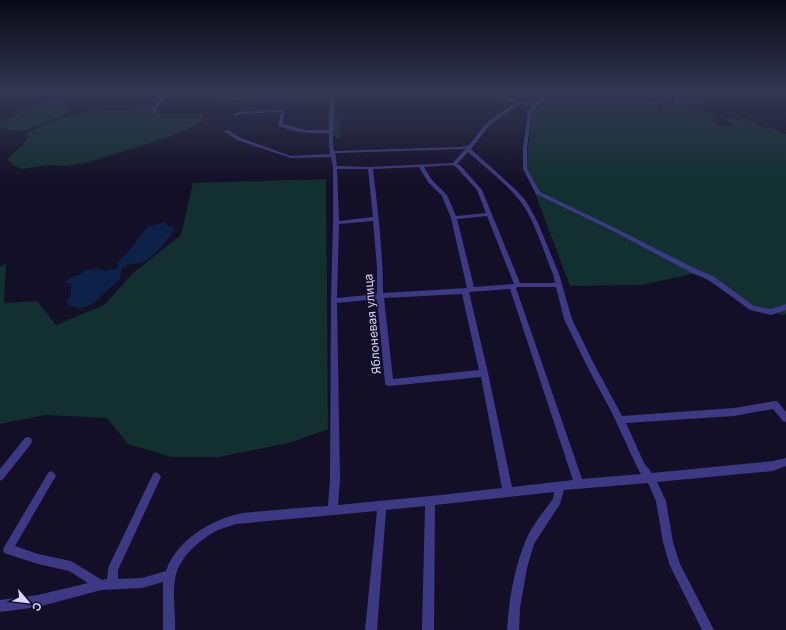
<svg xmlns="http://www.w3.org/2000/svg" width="786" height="630" font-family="Inter,sans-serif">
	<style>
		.green { fill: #12302f }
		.water { fill: #0c2248 }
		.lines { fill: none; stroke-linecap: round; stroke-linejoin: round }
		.minor { fill: #3d3a85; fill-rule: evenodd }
		.labels { text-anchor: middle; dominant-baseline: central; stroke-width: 3; stroke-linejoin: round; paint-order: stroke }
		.street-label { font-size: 12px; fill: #d9d4ff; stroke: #130f26 }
	</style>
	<rect width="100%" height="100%" fill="#130f26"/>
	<g class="green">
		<path d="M551,95H635L661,104L658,105V119L663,106L672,107L675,98H667L663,95L698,101L701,106L686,103L694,110L715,115L712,120L722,126L734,127L725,118L740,120L743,117C756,127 772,127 786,134V314L784,315L750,308L696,273L642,285L570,286L526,169L532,112L540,106Z"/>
		<path d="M57,100L68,109L67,113L26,130L14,131L0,128V122L14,117L18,113Z"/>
		<path d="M154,105L151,112L159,114H202V122C173,138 142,145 111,155C100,158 90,162 78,164L66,166L48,165L22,169L15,166L7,159L23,145L28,137L27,133L56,120L91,112L115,110L128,111Z"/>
		<path d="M332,112C341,118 340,128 341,138H336L332,130L329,128L327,117Z"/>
		<path d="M326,179L328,429L289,443L219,457H171L128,444L107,418L45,415L0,424V266L6,264L4,303L37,301L56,325L104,305L133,273L181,235L193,183Z"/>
	</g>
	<g class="water">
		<path d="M635,95H663L667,98L665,102L661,104Z"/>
		<path d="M165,222L168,226L174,228C171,238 153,257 143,262C138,264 130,263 125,266C119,269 122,275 119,280C118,283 112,285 110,288C97,299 83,318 66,302L71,296V285L65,282L73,276L79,275L86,270L98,268L105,271L111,269H118L117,263L129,251L148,226C155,226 159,223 165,222Z"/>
	</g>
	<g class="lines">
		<g class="minor">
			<path d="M160,94H164L162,98L171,94H178L163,100L156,109V113H154L152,109L160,99L158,98Z"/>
			<path d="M182,94H204L243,98H330V94H334L333,144L334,151L462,147L469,145L486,123L515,103L490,94H497L519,102L535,104L544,94H549L539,104V106H537L532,111L527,148V169L540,192L613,227L696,269L713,276L754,306L771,309L786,304V310L771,315L750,310L709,280L692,273L609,229L536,194L523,169V148L528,111L533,106L519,104L490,125L471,149L516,190L526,201L538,223L559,274L572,319L593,362L622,416L734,408L775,401L778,402L786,412V422L783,421L773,409L734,416L626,423L644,463L652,473L773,461L786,458V466L773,471L657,482L666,501L673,542L680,564L714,630H702L670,566L663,542L656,501L648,483L564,490L560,504L534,544L527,568L520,608L519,630H507C509,600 514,568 526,540C531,527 544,511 553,499L554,492L435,505L434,630H422L425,506L386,510L377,630H365L377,511L236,524C230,526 224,528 218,530C200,539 177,559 175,580C172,597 176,613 175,630H163V582L142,588L101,590L38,607L0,612V600L38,595L88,583L69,571L38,564L4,553L3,549L48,473L51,471L54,473L56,476L54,479L15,546L38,554L71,561L102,580L107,579L108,570L109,566L153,474L156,472L159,474L161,477L118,570V579L142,578L166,571C176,542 206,523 234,515C244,512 255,512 265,511C286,509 307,507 328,506L330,480L331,301L333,223V167L331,157L291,158L237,140L224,131L228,130L241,138L291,156L330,154L329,144V133C312,135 295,132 278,126L281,112L239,114L235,116L233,115L238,112L283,110L285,111L282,124L306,130H329L330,100H243ZM466,148L453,163L370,167L337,166L335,153L462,149ZM468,152C485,167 506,183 520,201C534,218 544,253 553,274L555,283H520L482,190L460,165L457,164ZM453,165L456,167L477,190L486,213L456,216L447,195L432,180L424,167ZM419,167L428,182L442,196L451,218L467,288L383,293C383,252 378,211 373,169ZM337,169H368L373,217L339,221ZM487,216L514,284L474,287L457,219ZM373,221L377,267V294L337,298L339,224ZM518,287H556L564,319L587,366L612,413L638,469L641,474L582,479L516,288ZM510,289L573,480L512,487L488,373L469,292ZM462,294L479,370L393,379L384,298ZM377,299L385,383L386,385L389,386L481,377L502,488L441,495L338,505L340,480L337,303Z"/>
			<path d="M28,437L31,438L32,441L31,444L3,479L0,481V469L25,438Z"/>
		</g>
	</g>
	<linearGradient id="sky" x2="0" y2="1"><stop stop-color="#0a0815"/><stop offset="0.51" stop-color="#333752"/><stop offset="1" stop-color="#333752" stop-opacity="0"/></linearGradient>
	<rect width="786" height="183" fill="url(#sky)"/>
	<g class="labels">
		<g class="street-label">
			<text transform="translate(372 324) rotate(-95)">Яблоневая улица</text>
		</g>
	</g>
	<g transform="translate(28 602) rotate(118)" stroke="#130f26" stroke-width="3" paint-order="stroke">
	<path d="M0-3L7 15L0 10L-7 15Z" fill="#d9d4ff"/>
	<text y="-6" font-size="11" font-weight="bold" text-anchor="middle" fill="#d9d4ff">С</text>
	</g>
</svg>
